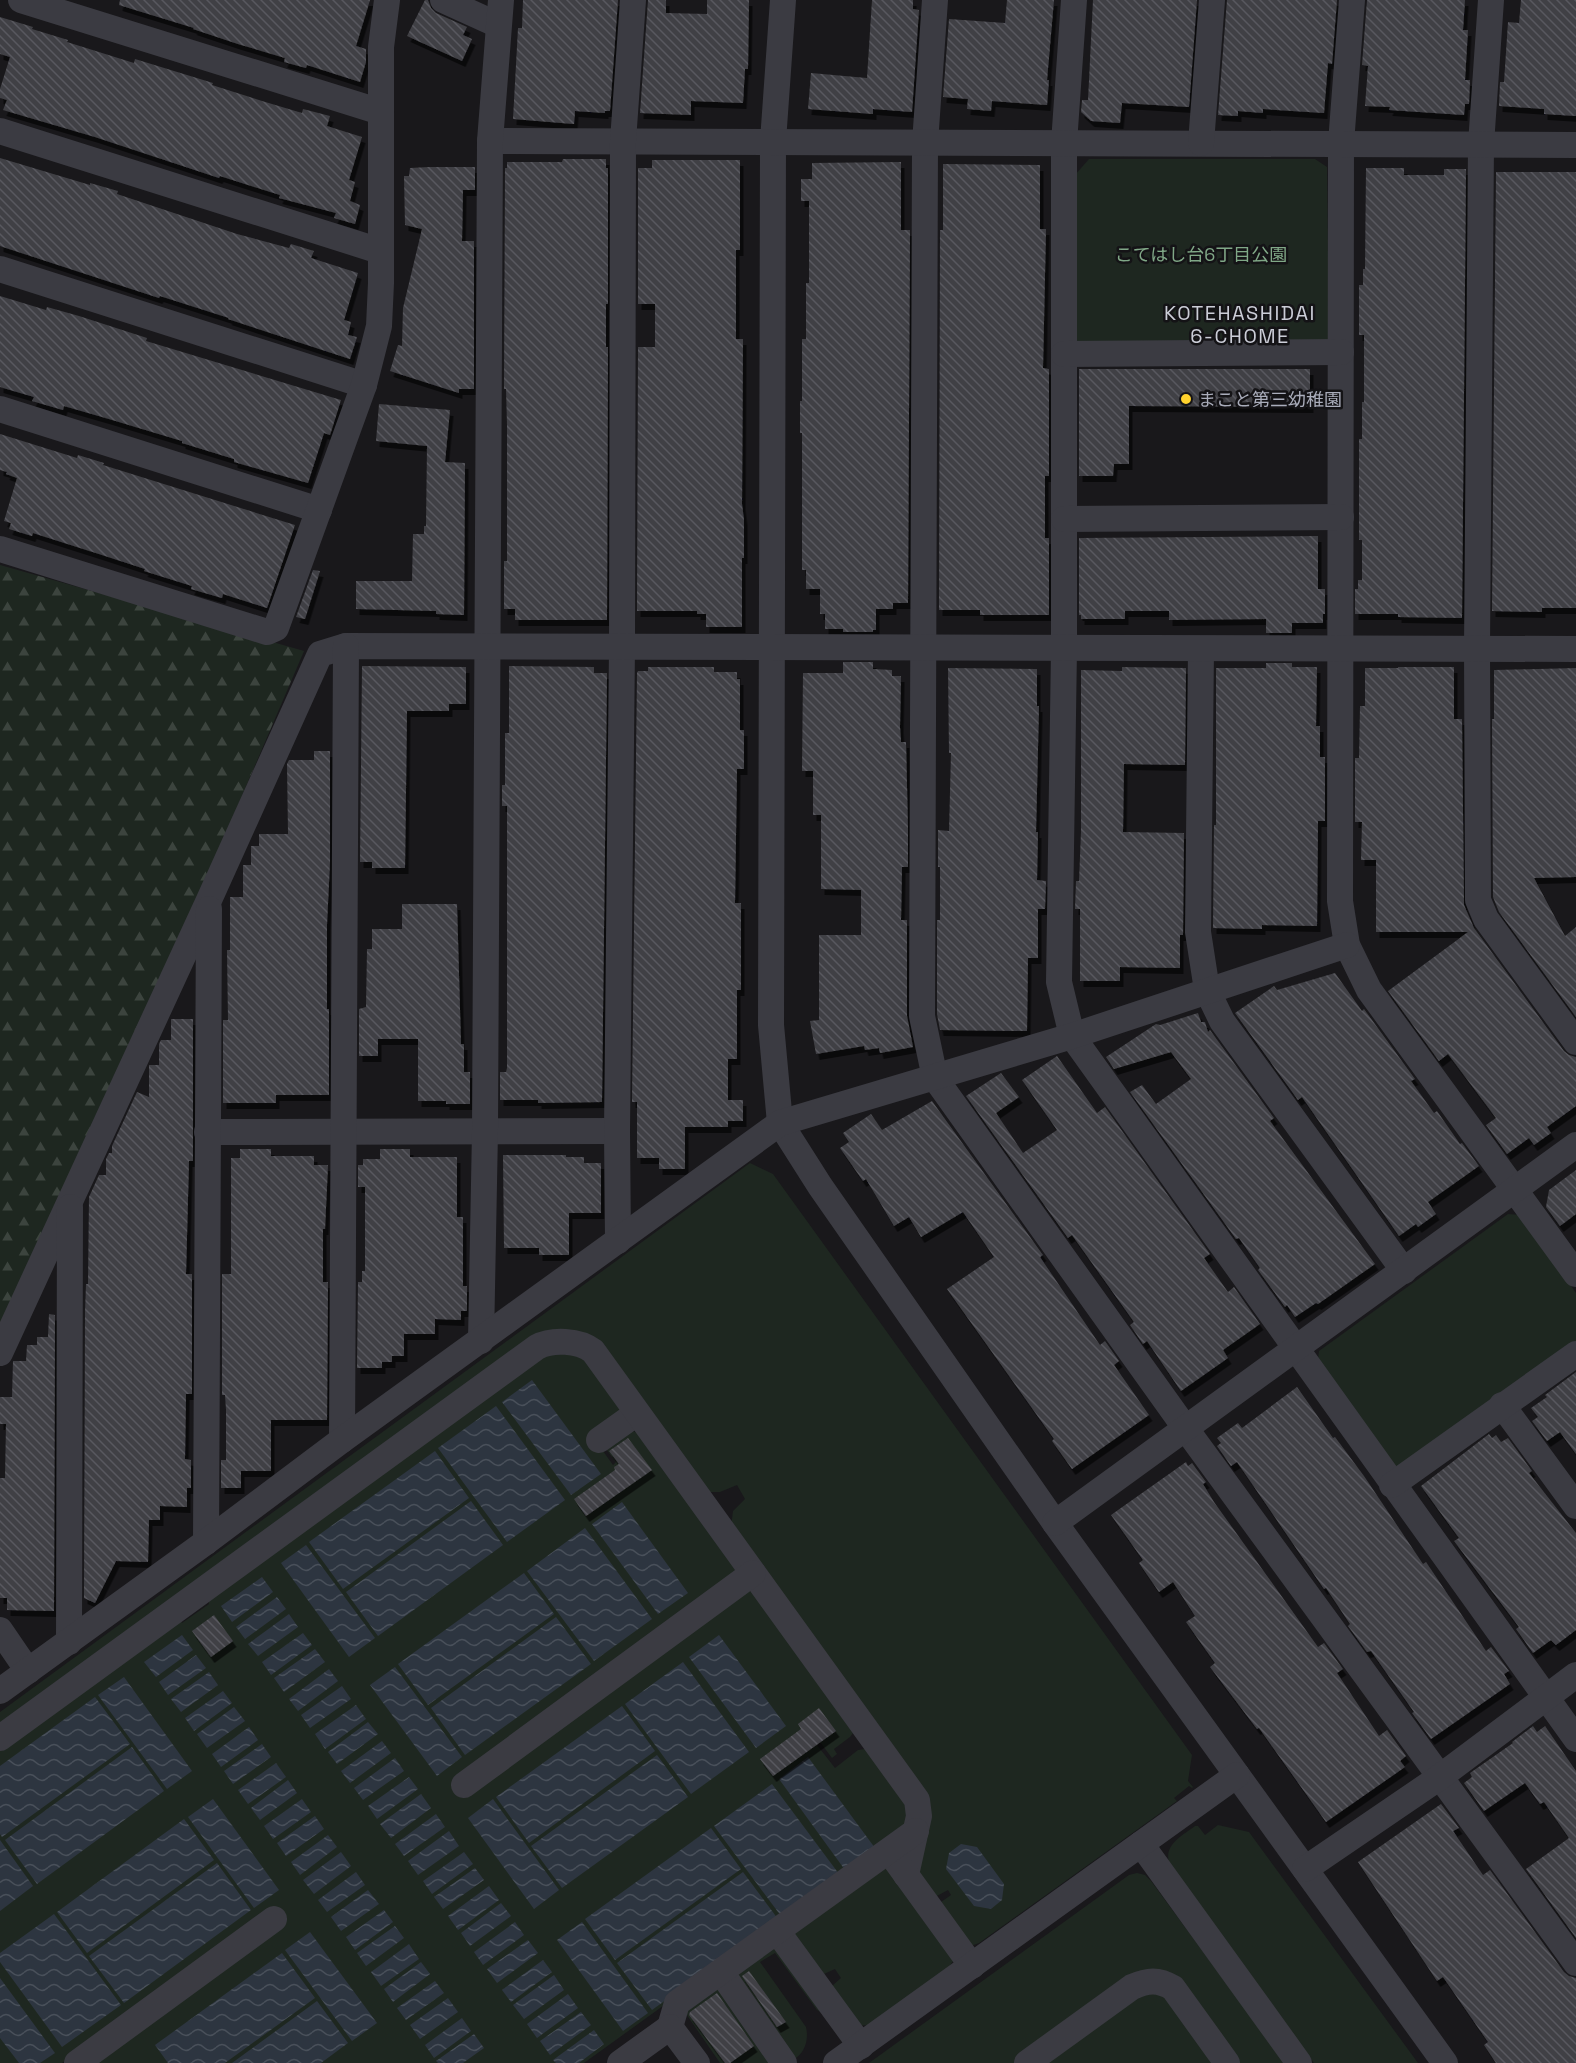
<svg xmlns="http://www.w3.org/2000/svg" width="1576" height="2063" font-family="'Space Grotesk','Noto Sans JP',sans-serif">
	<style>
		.green { fill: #1e2720 }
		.forest { fill: url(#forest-firs) }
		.water { fill: url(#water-waves) }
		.building { fill: url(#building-back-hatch); filter: url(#shadow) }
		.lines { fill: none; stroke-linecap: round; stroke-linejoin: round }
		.minor { stroke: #3b3b42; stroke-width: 26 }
		.poi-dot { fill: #ffd22d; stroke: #141316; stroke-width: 2 }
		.labels { text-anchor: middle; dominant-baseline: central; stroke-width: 5; stroke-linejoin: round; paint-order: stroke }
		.park-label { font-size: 18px; fill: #80a887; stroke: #141316 }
		.poi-label { font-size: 18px; fill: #aaadbb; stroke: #141316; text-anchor: start }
		.neighbourhood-label { font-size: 20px; letter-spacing: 1.5px; fill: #cbcdd7; stroke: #141316 }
	</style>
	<defs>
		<pattern id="forest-firs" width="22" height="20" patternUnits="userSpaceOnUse" patternTransform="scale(1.5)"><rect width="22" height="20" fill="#1e2720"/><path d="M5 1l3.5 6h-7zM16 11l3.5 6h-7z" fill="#3c443e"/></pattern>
		<pattern id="water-waves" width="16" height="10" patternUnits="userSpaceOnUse" patternTransform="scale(1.5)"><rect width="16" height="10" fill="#2d3540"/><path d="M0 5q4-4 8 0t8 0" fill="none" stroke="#49505a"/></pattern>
		<pattern id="building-back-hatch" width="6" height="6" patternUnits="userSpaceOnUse" patternTransform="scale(1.5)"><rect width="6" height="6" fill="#404045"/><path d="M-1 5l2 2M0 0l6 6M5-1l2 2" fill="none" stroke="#59595e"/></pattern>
		<filter id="shadow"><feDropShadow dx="3.5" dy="6" stdDeviation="0" flood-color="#0009"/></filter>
	</defs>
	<rect width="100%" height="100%" fill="#19181b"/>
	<g class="green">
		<path d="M1089,159H1315L1327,167L1329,338L1320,348L1087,349L1073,340L1075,175Z"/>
		<path d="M750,1163L773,1174L1192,1755L1188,1781L1193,1787L1192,1788L1189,1786L1174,1798L1177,1801L979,1943L971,1946L940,1906L941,1902L951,1895L948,1890L935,1897L918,1876L928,1818L731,1527L733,1511L745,1499L737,1485L720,1492H709L564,1335L0,1727V1712Z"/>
		<path d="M1508,1214L1521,1215L1576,1293V1349L1408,1469L1389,1466L1317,1367L1319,1351Z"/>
		<path d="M547,1352L583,1356L621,1409L593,1437L613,1465L616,1462L603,1445L633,1431L640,1434L735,1564L750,1591L755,1593L853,1733L850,1737L834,1749L837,1754L832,1758L820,1742L817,1745L835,1768L858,1750L865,1749L909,1805L904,1832L584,2063H91L269,1913L62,2063H0V1748L181,1621L182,1623L209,1604V1597Z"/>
		<path d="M1218,1825L1249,1832L1418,2063H1314L1169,1863C1164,1844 1182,1836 1195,1826H1198L1205,1835Z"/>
		<path d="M885,1868L890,1870L953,1961L949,1967L869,2025L857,2026L832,1986L841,1978L835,1969L824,1974L794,1934Z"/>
		<path d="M1137,1873L1145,1875L1151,1881L1285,2063H1236L1170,1978L1015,2063H869L1129,1875Z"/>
		<path d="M773,1949H775L830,2018L817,2010L775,1953L760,1962L806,2027C809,2040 805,2053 793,2060L734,1975Z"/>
		<path d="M716,1985L775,2063H720L682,2008Z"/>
		<path d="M1161,1991L1217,2063H1043L1140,1993Z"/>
	</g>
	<path class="forest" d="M0,565L304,651L169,966L0,1330Z"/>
	<g class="water">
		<path d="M532,1380L601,1474L571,1495L502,1402Z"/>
		<path d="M496,1406L565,1500L507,1542L438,1448Z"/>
		<path d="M435,1451L469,1498L343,1589L309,1542Z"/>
		<path d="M471,1501L503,1545L378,1636L346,1592Z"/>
		<path d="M622,1502L688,1593L658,1614L592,1524Z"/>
		<path d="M585,1528L652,1619L594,1661L527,1571Z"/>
		<path d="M306,1545L375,1638L349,1657L281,1563Z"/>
		<path d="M524,1573L554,1614L428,1705L398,1664Z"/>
		<path d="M262,1577L273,1592L232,1622L221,1606Z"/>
		<path d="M277,1597L286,1609L245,1639L236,1627Z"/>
		<path d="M289,1614L298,1627L258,1656L248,1644Z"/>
		<path d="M556,1617L591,1664L465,1755L431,1708Z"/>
		<path d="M303,1633L312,1645L271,1675L262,1662Z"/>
		<path d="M182,1635L193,1650L156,1677L144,1662Z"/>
		<path d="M719,1635L786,1726L756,1748L689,1657Z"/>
		<path d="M315,1649L325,1662L284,1692L274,1678Z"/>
		<path d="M196,1655L206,1668L168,1695L159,1682Z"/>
		<path d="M683,1662L749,1752L691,1794L625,1704Z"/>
		<path d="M395,1667L462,1757L437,1776L370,1685Z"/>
		<path d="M329,1669L338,1681L298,1711L289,1699Z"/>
		<path d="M209,1672L218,1685L181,1712L171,1699Z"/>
		<path d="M124,1677L192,1771L167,1789L98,1695Z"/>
		<path d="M342,1686L351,1699L310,1728L301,1715Z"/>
		<path d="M223,1691L232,1703L194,1731L185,1718Z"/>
		<path d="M95,1697L130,1744L2,1837L0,1834V1766Z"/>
		<path d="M356,1705L366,1719L325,1749L315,1734Z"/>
		<path d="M622,1706L655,1751L529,1843L496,1797Z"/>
		<path d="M234,1707L245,1721L207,1748L197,1734Z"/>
		<path d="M368,1722L378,1734L337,1764L328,1752Z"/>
		<path d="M249,1727L258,1740L221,1767L212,1754Z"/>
		<path d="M382,1741L391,1753L350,1783L341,1771Z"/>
		<path d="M262,1744L271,1757L233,1784L224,1771Z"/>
		<path d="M132,1747L164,1791L37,1884L5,1840Z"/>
		<path d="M657,1755L688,1797L562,1888L531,1846Z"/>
		<path d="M808,1757L875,1848L845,1870L779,1779Z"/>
		<path d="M395,1758L404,1771L363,1800L354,1788Z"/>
		<path d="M276,1763L286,1777L248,1804L238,1790Z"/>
		<path d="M409,1777L418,1789L377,1819L368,1806Z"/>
		<path d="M288,1780L297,1793L260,1820L251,1808Z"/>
		<path d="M772,1784L839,1874L781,1916L714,1826Z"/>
		<path d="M421,1794L431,1808L391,1838L380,1824Z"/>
		<path d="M213,1799L279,1890L254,1908L188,1817Z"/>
		<path d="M302,1799L311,1812L273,1839L264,1826Z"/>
		<path d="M493,1799L559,1890L534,1909L468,1818Z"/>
		<path d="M436,1814L445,1827L404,1856L395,1844Z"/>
		<path d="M315,1816L324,1829L286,1856L277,1843Z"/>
		<path d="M184,1819L214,1860L87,1953L57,1912Z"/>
		<path d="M711,1828L741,1869L615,1960L585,1919Z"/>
		<path d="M449,1831L459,1846L418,1875L408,1861Z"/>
		<path d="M328,1835L337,1847L300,1875L291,1862Z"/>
		<path d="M0,1840L33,1886L0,1911Z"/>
		<path d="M961,1844L977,1847L1004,1884L1002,1900L991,1909L974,1906L946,1869L949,1853Z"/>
		<path d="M341,1852L351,1866L314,1894L303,1880Z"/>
		<path d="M464,1852L473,1864L432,1894L423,1881Z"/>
		<path d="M217,1863L251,1910L124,2003L89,1956Z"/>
		<path d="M475,1868L484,1880L443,1909L434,1897Z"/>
		<path d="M356,1872L365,1885L327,1912L318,1900Z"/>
		<path d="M743,1872L778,1919L652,2010L617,1963Z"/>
		<path d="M489,1886L499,1900L458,1930L448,1916Z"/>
		<path d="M368,1890L379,1904L341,1931L331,1917Z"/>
		<path d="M501,1903L511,1916L470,1946L461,1933Z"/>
		<path d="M384,1910L393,1922L355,1950L346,1937Z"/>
		<path d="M54,1914L121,2005L62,2047L0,1962V1953Z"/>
		<path d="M515,1922L524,1935L483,1965L474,1952Z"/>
		<path d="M582,1922L648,2013L623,2031L557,1940Z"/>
		<path d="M395,1926L404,1938L366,1966L357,1953Z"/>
		<path d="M310,1932L377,2023L352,2041L285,1950Z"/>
		<path d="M528,1940L538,1953L497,1983L487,1969Z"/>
		<path d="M409,1944L419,1959L381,1986L371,1972Z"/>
		<path d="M282,1953L315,1998L225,2063H168L155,2045Z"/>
		<path d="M543,1960L552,1972L511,2002L502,1990Z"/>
		<path d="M421,1962L430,1974L393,2002L384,1989Z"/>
		<path d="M554,1975L564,1990L524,2019L513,2005Z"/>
		<path d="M0,1978L55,2053L40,2063H19L0,2038Z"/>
		<path d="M435,1981L444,1993L406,2020L397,2008Z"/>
		<path d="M568,1994L578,2008L537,2038L527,2024Z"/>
		<path d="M448,1998L458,2012L420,2039L410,2025Z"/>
		<path d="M317,2001L348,2043L321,2063H232Z"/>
		<path d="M581,2012L591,2025L550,2055L540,2041Z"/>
		<path d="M462,2018L471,2031L434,2058L425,2045Z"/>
		<path d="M594,2030L604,2044L579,2063H556L553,2060Z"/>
		<path d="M474,2034L484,2048L463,2063H438L436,2061Z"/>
	</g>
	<g class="building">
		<path d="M120,0H370L356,46L366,49V62L360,82L307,65L306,68L284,62L285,58L238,44L193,29L194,28L119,5Z"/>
		<path d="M425,0H428L431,8L436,13L467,27L463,35L472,39L462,61L407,36Z"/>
		<path d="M523,0H618L610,111H605V113L575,111L574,124L513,119L518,28H522Z"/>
		<path d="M648,0H666V13L707,14V0H749L748,69H745L743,103L691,101V115L640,113Z"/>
		<path d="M872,0H913V9L919,10L912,112L873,109V114L808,109L811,73L867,78Z"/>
		<path d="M1007,0H1054L1047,80H1049L1047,105L992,101L991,111L967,109L968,99L943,97L949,19L1005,23Z"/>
		<path d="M1093,0H1197L1189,107L1122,103L1120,123L1091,121L1081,112L1082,100H1088Z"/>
		<path d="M1227,0H1337L1332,64L1328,63L1324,113L1263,109V113L1238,111V116L1218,115Z"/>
		<path d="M1367,0H1465L1463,30H1468L1465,80H1470L1469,104H1465L1464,115L1389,110L1390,107L1365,106L1368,66L1362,65Z"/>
		<path d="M1521,0H1576V116L1544,114V109L1499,106L1500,82H1504L1508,22L1519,23Z"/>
		<path d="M0,17L33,27L32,29L68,40L67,42L134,63L135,59L213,83L212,85L262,101L302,113L303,109L330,116L327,126L362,137L349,180L355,182L350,201L360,205L355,224L334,218L336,213L279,198L280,195L220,176L219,178L95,137L3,110L7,100L0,98V89L10,57L0,54Z"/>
		<path d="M0,158L90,185V183L118,191L117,194L237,234L289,248L291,244L314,251L311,258L358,273L344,320L351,322L348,335L357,337L350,359L228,319L229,318L160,296L159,298L0,246Z"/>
		<path d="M563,159H606V168H608V304H606V347H608L607,620H515V609H504V561H507V425L506,389H504L505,168H507V162H562Z"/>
		<path d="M652,160H740V250H736V339H743L742,504L744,520V558H742V627H706V614H697V611H637L638,347H655V304H638V168H652Z"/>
		<path d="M901,162V230H910L908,603H893V609H876V630H873V632H843V629H825V614H820V589H806V570H802V433H800V401H802V339H806V283H809V201H801V179H812V163Z"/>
		<path d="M943,164L1040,165V229H1046L1043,368L1049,369V476H1045V538H1049V615H980V610H939L940,230H943Z"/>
		<path d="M429,167H475V190H463L462,241H474V389H459V393L390,371L398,345L402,346L403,308L422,229L405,225L404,176H409L410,168Z"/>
		<path d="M1366,168H1404V175H1444V169H1466L1462,618L1398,617V614H1355V589H1358V580H1362V540H1359V439H1362V402H1364V335H1359V285H1363V269H1365Z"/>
		<path d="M1496,172H1576V608H1542V612L1492,611Z"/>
		<path d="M0,296L46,310L47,307L79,316L147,338L146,341L341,400L330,435L324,433L308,483L234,462V459L182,443V441L109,419L64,406L63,410L32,401L34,397L0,387Z"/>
		<path d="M1079,369H1310V407L1129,406V464H1114L1113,476H1079Z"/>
		<path d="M379,404L450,410L445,462L465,463L464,615L436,614V611L356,609V581H412L413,534H424V526H426L427,446L376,441Z"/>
		<path d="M0,434L77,458L78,455L104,463L103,465L295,525L267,608L223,594L222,598L191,589L192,586L144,571L145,569L99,554L33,533L32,536L9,529L11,523L4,521L17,478L6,474L7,472L0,470Z"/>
		<path d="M1318,536V589H1325V614H1323V623H1292V633H1266V619L1169,620V611H1125V619H1081V615H1079V538Z"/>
		<path d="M313,570L320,571L305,619L296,617Z"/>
		<path d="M843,662H873V669L892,670V676H901L900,727L901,742H906L908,830V867H902L901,920H907V1016L913,1047L880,1053L879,1048L865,1050L864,1046L816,1054L810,1021L819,1020V935H861V890L821,889V815H813V771H802L803,673H843Z"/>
		<path d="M1266,663H1292V667H1317L1316,726H1320V757H1325V821H1318L1317,926L1262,925V929L1213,928L1214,825H1216V668H1266Z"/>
		<path d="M362,666L466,667V704H449V711H407L405,868H372V862H360Z"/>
		<path d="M509,666L594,667V673H607L602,1102L538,1103V1100H500V1072H506L507,1068V806H502V785H505V733H509Z"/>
		<path d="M648,667H714V672H737V679H740V730H744V769H737L735,903H741V990H737V1059H728V1100H743V1121H728V1127H685V1169H659V1158H637V1102H632L637,673L638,671H648Z"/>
		<path d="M1122,667L1186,668L1185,765L1124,764L1123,832L1184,833L1183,935H1180V968L1120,967V981H1080V909H1075L1076,881H1079L1081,832V670L1122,671Z"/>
		<path d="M1398,667H1454V719H1462L1464,905L1474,928L1564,1051L1569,1055L1576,1057V1106L1547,1127L1551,1133L1534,1145L1529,1138L1507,1154L1486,1125L1496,1118L1448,1054L1439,1061L1388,991L1468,932H1376V860H1361L1362,822H1355V758H1359L1360,706H1365V668H1398Z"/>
		<path d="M948,668L1037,669V706H1039L1036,832H1038L1037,880L1046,881L1045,909H1038V958H1028L1027,1031L940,1030L937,1014V920H940V867H938V830L949,831L951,753H949Z"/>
		<path d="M1576,668V877L1534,878L1565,936L1576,927V1017L1499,912L1493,897L1492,719H1494V670Z"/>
		<path d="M314,751H330V862L327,924V1009H329V1095H276V1103H223V1020H228L227,950H230V897H243V865H251V846H259V834H288L287,764L289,760H314Z"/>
		<path d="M402,904H457L461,1044H464V1072H470V1104H446V1101H418V1039H378V1056H359V1009L366,1007L367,949H372V929H402Z"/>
		<path d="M1335,973L1362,1011L1364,1009L1415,1079L1411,1081L1434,1113L1437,1111L1460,1144L1462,1143L1479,1166L1428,1202L1436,1214L1418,1227L1416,1224L1399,1236L1302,1097L1298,1100L1235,1013L1274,986L1277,990Z"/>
		<path d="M1198,1013L1201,1022H1205L1208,1032L1210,1030L1274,1118L1270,1121L1375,1264L1318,1304L1316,1303L1295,1317L1287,1305L1285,1307L1258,1270L1260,1268L1239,1238L1236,1239L1130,1092L1142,1085L1156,1104L1191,1079L1171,1052L1114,1069L1106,1057L1156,1024L1160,1025Z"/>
		<path d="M171,1019H193V1161H189L186,1274H192V1394H186L185,1459L191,1460V1488H187V1507L160,1506V1520H149L148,1562L116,1561L95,1603L84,1598L85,1312L86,1284H88L89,1197L99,1175H106V1159L109,1153H112V1146L137,1092L149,1097V1065H159V1044L161,1040H171Z"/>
		<path d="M1057,1056L1097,1113L1105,1107L1210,1254L1204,1258L1228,1292L1234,1287L1260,1324L1223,1350L1228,1358L1181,1391L1147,1341L1143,1344L1130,1325L1134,1322L1072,1235L1068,1238L966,1096L1001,1073L1019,1097L996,1113L1023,1153L1057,1130L1022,1080Z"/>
		<path d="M932,1101L1043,1255L1040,1257L1100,1345L1105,1341L1119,1361L1114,1365L1149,1415L1072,1469L1052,1441L1054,1439L947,1289L994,1257L963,1212L921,1237L909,1217L894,1226L866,1179L863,1181L840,1148L849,1142L843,1133L871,1114L882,1130Z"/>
		<path d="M240,1149H271V1156H314V1165H328L325,1229H323V1282H328L327,1420H271V1471H241V1488H221V1460H226V1410L225,1395H222V1274H231V1158H240Z"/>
		<path d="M380,1149H410V1157H457V1217H463V1286H467V1311H461V1320L435,1319V1334H404V1356H392V1362H382V1368H357L358,1282H362V1271H365V1187H358V1165H363V1159H380Z"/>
		<path d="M503,1155H566V1157H584V1163H601V1213H569V1255H539V1248H504Z"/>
		<path d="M1576,1170V1214L1560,1226L1546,1207L1549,1190Z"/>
		<path d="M49,1314L55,1315L54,1611L7,1610V1598H0V1478H5L6,1424H0V1397H12L13,1361H26L27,1345H37V1337H48Z"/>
		<path d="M1576,1372V1454L1560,1432L1547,1441L1532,1421L1538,1417L1531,1408L1547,1397L1545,1395Z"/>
		<path d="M1297,1387L1333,1438L1335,1437L1364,1476L1423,1564L1426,1562L1486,1651L1491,1647L1509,1671L1504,1674L1510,1684L1431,1739L1412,1713L1414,1712L1371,1651L1367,1652L1348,1626L1350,1624L1326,1588L1324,1589L1237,1462L1231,1466L1217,1446L1221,1443L1217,1438L1238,1423L1242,1428Z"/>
		<path d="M1489,1434L1492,1438L1496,1435L1501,1442L1508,1438L1532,1471L1529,1473L1576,1533V1630L1556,1645L1551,1640L1533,1653L1516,1629L1519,1627L1454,1541L1459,1538L1421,1486Z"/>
		<path d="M628,1438L652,1470L586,1516L574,1499L615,1470L614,1467L619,1464L609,1451Z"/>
		<path d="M1186,1462L1188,1466L1192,1463L1206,1482L1203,1484L1214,1502L1318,1647L1324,1643L1343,1669L1337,1673L1379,1736L1387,1730L1406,1756L1400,1761L1405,1767L1326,1822L1259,1728L1257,1729L1210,1667L1215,1663L1186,1622L1195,1616L1173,1582L1159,1592L1139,1563L1143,1560L1111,1515Z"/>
		<path d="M214,1615L233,1641L211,1657L192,1631Z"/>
		<path d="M819,1708L836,1731L773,1776L760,1759L801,1729L798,1724Z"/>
		<path d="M1533,1726L1537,1732L1545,1726L1576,1771V1938L1526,1869L1569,1838L1544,1802L1540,1804L1525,1783L1484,1811L1464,1783L1472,1777L1470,1773L1513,1743L1512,1742Z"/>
		<path d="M1441,1804L1459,1828L1453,1831L1483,1875L1490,1870L1564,1972L1569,1976L1576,1978V2063H1496L1484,2045L1488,2042L1443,1977L1437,1981L1358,1862Z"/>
		<path d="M749,1971L786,2022L777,2027L742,1976Z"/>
		<path d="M717,1993L754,2046L730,2063H725L689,2015L690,2012Z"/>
	</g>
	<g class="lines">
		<g class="minor">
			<path d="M21,0L381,112"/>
			<path d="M443,0L498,25"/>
			<path d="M783,0L773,141L771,1025L780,1123L820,1186L1055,1523L1445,2063"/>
			<path d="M935,0L925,143L922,1016L935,1078L1186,1429L1576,1963"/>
			<path d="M1074,0L1064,143V649L1059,982L1072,1036L1576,1739"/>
			<path d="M1352,0L1341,143L1340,901L1347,945L1369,990L1576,1274"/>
			<path d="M1491,0L1481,144L1477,648L1478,900L1486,919L1576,1042"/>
			<path d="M0,131L380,251"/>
			<path d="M490,141L1576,145"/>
			<path d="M1201,143L1212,0"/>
			<path d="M0,269L364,385"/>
			<path d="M1064,354L1341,352"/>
			<path d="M0,409L319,510"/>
			<path d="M1064,519L1341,517"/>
			<path d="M0,549L267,632L276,628L364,385L379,326L381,283V47L387,0"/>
			<path d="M1201,649L1198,932L1207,990L1222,1021L1404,1271"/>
			<path d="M207,1132L617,1131"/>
			<path d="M618,1241L617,1131L622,647L623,141L633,0"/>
			<path d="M481,1341L485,1131L490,141L501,0"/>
			<path d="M0,1353L209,900L320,654L346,646L1576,649"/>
			<path d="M1502,1405L1576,1506"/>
			<path d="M342,1440L346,646"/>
			<path d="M599,1440L637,1413"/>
			<path d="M1392,1485L1576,1354"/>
			<path d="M1055,1523L1576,1145"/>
			<path d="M206,1542L209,909"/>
			<path d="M0,1630L28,1671"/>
			<path d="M69,1642L70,1207"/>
			<path d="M0,1691L206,1542L342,1440L780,1123L1072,1036L1347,945"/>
			<path d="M0,1738L537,1347C552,1339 579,1340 593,1351L917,1800L919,1816L906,1875"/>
			<path d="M464,1785L753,1573"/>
			<path d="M1141,1844L1299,2063"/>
			<path d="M896,1861L972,1966"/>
			<path d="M1305,1869L1440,1777L1576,1675"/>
			<path d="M777,1931L861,2046"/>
			<path d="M721,1972L784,2063"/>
			<path d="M670,2027L677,2003L916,1831"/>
			<path d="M77,2063L274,1919"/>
			<path d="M620,2063L670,2027L697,2063"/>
			<path d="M836,2063L1237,1775"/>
			<path d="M1027,2063L1132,1987C1148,1980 1158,1979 1173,1988L1227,2063"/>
		</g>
	</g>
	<circle class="poi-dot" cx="1186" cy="399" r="6"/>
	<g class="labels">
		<g class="park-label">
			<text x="1201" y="254">こてはし台6丁目公園</text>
		</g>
		<g class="poi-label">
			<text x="1198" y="399">まこと第三幼稚園</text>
		</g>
		<g class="neighbourhood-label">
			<text x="1240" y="313">KOTEHASHIDAI<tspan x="1240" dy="23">6-CHOME</tspan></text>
		</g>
	</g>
</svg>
